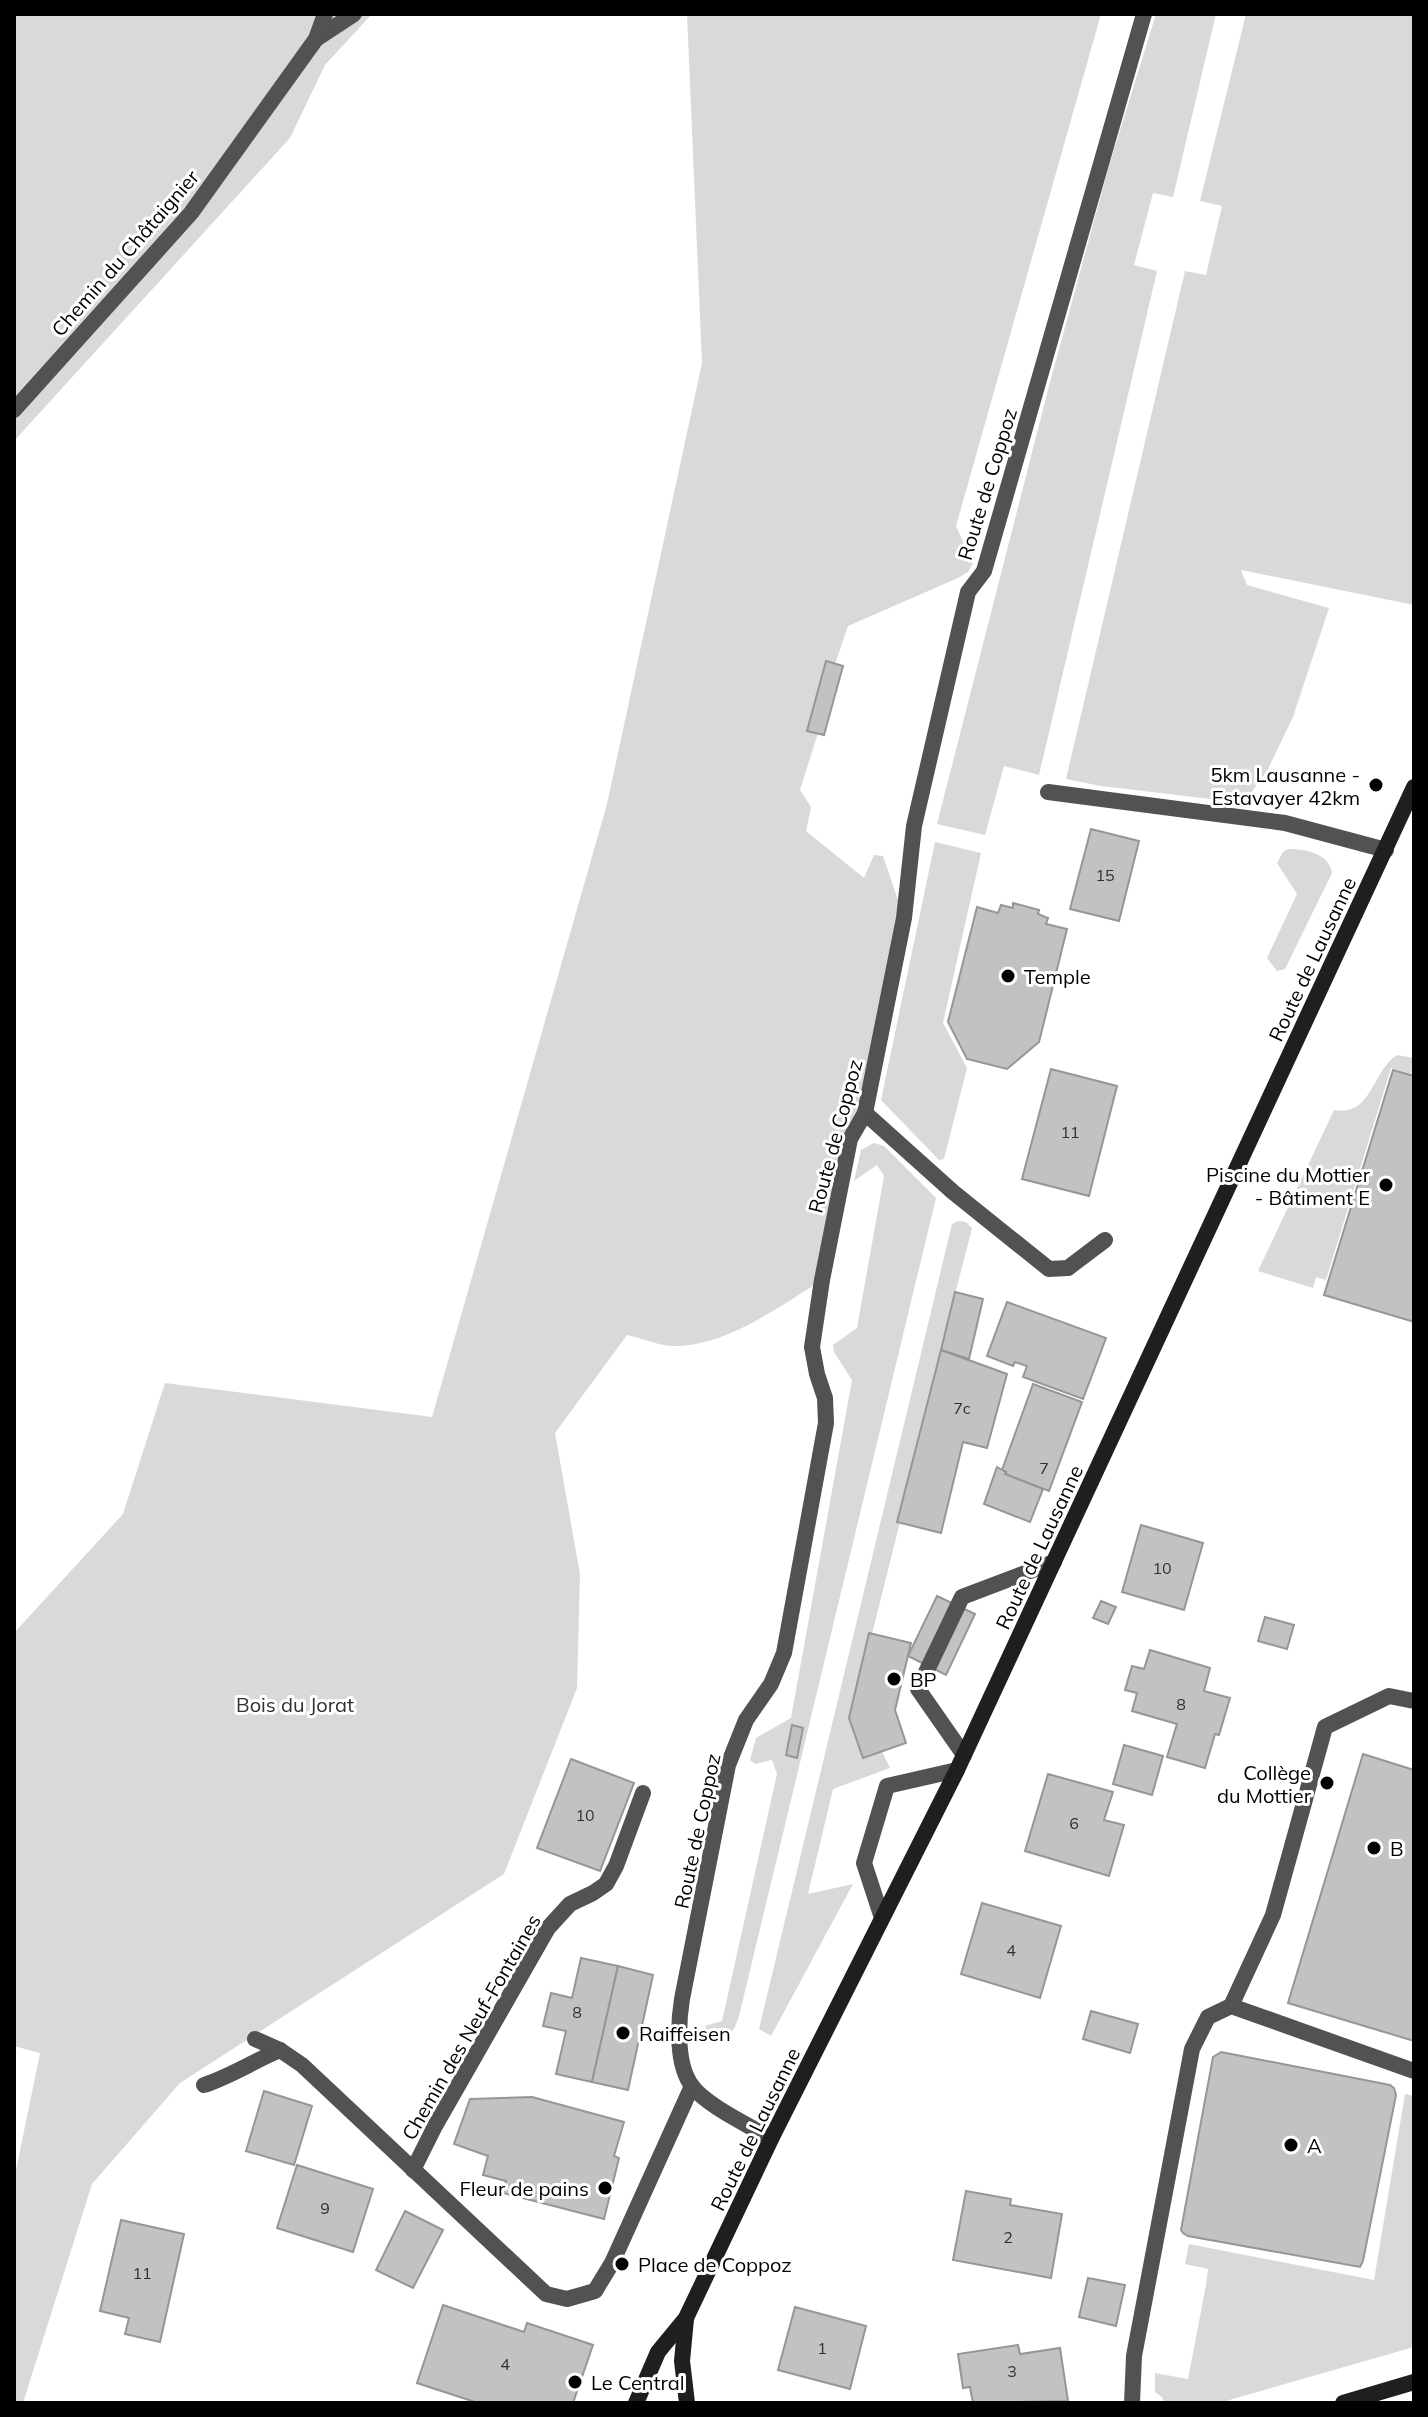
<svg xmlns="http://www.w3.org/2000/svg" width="1428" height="2417" font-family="Mulish,sans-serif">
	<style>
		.green { fill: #d9d9d9 }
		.building { fill: #c2c2c2; stroke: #969696; stroke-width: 2 }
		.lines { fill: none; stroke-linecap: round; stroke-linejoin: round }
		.lane { stroke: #525252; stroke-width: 16 }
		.street { stroke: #525252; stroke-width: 16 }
		.secondary { stroke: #1f1f1f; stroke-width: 16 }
		.poi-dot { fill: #000; stroke: #fff; stroke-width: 3 }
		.labels { text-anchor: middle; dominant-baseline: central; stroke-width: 6; stroke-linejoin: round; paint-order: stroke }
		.number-label { font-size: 16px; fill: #303030 }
		.street-label { font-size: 20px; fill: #000; stroke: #fff }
		.poi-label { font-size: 20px; fill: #000; stroke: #fff; text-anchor: start }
		.park-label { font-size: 20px; fill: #303030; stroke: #fff }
	</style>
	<rect width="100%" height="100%" fill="#fff"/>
	<g class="green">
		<path d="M14,14H372L325,65L290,138L14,441Z"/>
		<path d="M687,14H1101L956,526L973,563L968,572L958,578L848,626L835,664L826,662L807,730L818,733L800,790L811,807L806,831L864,878L874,855L883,856L904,918L865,1113L850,1140L822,1280C780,1306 727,1346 676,1346C661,1347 642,1338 627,1335L555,1433L580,1574L577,1688L504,1874L180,2083L92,2184L23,2403H14V2180L40,2053L14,2046V1633L123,1514L165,1383L432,1417L607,804L702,363Z"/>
		<path d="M1156,14H1216L1173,197L1153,193L1134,265L1157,271L1039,775L1004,766L985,835L937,824L1050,382L1109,166Z"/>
		<path d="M1246,14H1414V605L1241,570L1247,585L1329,608L1293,717L1268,769L1244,803L1101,786L1066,779L1185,271L1206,275L1222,206L1200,201Z"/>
		<path d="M935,842L981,853L943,1023L967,1068L944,1159L939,1160L881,1100Z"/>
		<path d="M1288,849C1305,849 1329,853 1332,873L1285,969L1277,971L1267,958L1297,894L1277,863L1283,852Z"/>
		<path d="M1397,1055L1414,1058L1411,1074L1391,1068L1326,1280L1316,1277L1313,1288L1258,1271L1334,1110C1372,1117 1371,1072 1397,1055Z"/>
		<path d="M874,1143L884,1146L936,1198L739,2016C734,2032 729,2040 711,2037L705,2026L722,2021L777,1774L772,1760L755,1764L750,1760L756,1738L791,1718L852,1380L834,1352L833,1345L857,1328L884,1176L877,1165L854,1181L861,1150Z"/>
		<path d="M958,1221L966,1222L972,1228L897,1521L900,1522L872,1634H869L849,1718L863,1757L882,1751L890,1768L833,1789L808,1894L853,1884L771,2036L759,2029L952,1224Z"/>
		<path d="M1405,2094L1414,2096V2347L1219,2403H1164L1162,2397L1155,2392V2373L1188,2379L1206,2285L1208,2269L1185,2264L1189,2244L1374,2280Z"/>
	</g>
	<g class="building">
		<path d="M826,661L843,666L824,735L807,731Z"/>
		<path d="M1091,829L1139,841L1119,921L1070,909Z"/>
		<path d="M1013,903L1039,910L1038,914L1048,918L1046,924L1067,929L1039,1042L1007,1069L967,1059L948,1022L977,907L998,913L1001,905L1013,908Z"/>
		<path d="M1051,1069L1117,1086L1089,1196L1022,1179Z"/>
		<path d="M1393,1070L1414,1076V1322L1324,1295Z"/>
		<path d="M955,1292L983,1299L969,1359L941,1350Z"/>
		<path d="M1007,1302L1106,1338L1083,1399L1023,1377L1027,1366L1015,1362L1013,1366L987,1356Z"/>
		<path d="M941,1350L1007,1374L987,1448L963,1442L941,1533L897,1522Z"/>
		<path d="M1033,1384L1082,1402L1049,1491L1005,1474L1006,1472L1002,1470Z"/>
		<path d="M997,1467L1006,1472L1005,1474L1043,1489L1030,1522L984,1504Z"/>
		<path d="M1141,1525L1203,1543L1184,1610L1122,1592Z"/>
		<path d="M937,1596L975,1614L946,1675L908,1656Z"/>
		<path d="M1101,1601L1116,1607L1108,1624L1093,1618Z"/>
		<path d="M1265,1617L1294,1625L1287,1649L1258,1641Z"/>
		<path d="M869,1633L911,1643L895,1710L906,1743L863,1758L849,1718Z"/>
		<path d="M1150,1650L1210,1668L1204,1691L1230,1698L1219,1735L1215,1734L1205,1768L1167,1757L1177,1724L1132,1711L1137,1693L1125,1690L1132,1666L1144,1669Z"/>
		<path d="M792,1725L803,1728L797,1758L786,1755Z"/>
		<path d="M1124,1745L1163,1756L1152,1795L1113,1784Z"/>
		<path d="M1363,1754L1414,1770V2041L1288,2003Z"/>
		<path d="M571,1759L634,1783L600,1871L537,1848Z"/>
		<path d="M1048,1774L1113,1792L1104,1820L1124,1825L1109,1876L1025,1851Z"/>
		<path d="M982,1903L1061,1926L1040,1998L961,1974Z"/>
		<path d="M581,1958L618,1966L592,2082L556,2074L566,2031L543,2026L551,1993L572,1998Z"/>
		<path d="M618,1966L653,1975L628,2090L592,2082Z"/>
		<path d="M1091,2011L1138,2024L1130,2053L1083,2039Z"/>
		<path d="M1221,2052L1390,2085L1394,2088L1396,2095L1363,2261L1360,2267L1188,2236L1183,2233L1181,2230L1213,2057Z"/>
		<path d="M264,2091L312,2106L294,2165L246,2151Z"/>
		<path d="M532,2097L624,2122L614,2156L619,2158L604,2219L503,2193L506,2181L483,2175L488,2156L454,2144L470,2099Z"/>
		<path d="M297,2165L373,2189L353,2252L277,2228Z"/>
		<path d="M966,2191L1011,2199L1010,2205L1062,2214L1051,2278L953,2260Z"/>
		<path d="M405,2211L443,2230L413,2288L376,2270Z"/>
		<path d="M121,2220L184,2234L160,2342L125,2334L129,2318L100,2311Z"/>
		<path d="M1088,2278L1125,2285L1116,2326L1079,2317Z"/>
		<path d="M443,2305L524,2332L527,2323L593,2345L573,2403H478L417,2383Z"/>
		<path d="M795,2307L866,2326L850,2389L778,2370Z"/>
		<path d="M1018,2345L1020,2354L1060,2348L1068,2401L973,2403L970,2387L963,2388L958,2354Z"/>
	</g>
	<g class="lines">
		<g class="lane">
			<path d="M1048,792L1285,823L1386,850"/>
			<path d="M865,1113L953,1192L1049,1269L1068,1268L1105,1240"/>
			<path d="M964,1755L918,1689L962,1597L1054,1562"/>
			<path d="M882,1918L864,1863L887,1786L957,1770"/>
			<path d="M1231,2006L1414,2071"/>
			<path d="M204,2085C231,2076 254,2061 280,2050"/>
			<path d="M413,2170L435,2126L548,1928L570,1904L593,1893L606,1884L616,1866L643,1793"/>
			<path d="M1132,2403L1134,2356L1192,2049L1208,2017L1231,2006L1273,1915L1325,1727L1389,1696L1414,1701"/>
		</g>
		<g class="street">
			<path d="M316,39L354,14"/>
			<path d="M14,410L191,213L316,39L325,14"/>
			<path d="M255,2039L280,2050L302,2065L546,2294L567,2299L595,2291L612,2263L692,2086"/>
			<path d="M771,2139C749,2125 707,2106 692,2086C676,2065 678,2024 682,1999L728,1765L746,1720L771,1684L784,1653L826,1423L825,1398L817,1374L812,1347L822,1280L850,1139L865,1113L904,918L914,826L968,592L984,571L1144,14"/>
		</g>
		<g class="secondary">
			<path d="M686,2319L682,2361L687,2403"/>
			<path d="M636,2403L658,2352L686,2318L771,2139L957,1770L1414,787"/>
			<path d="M1343,2403L1414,2382"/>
		</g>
	</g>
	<g class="poi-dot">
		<circle cx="1376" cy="785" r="8"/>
		<circle cx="1008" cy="976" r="8"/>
		<circle cx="1386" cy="1185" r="8"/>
		<circle cx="894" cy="1679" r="8"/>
		<circle cx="1327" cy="1783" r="8"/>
		<circle cx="1374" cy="1848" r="8"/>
		<circle cx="623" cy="2033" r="8"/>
		<circle cx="1291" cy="2145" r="8"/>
		<circle cx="605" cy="2188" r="8"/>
		<circle cx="622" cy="2264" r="8"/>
		<circle cx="575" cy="2382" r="8"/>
	</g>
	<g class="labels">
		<g class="number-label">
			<text x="1105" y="875">15</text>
			<text x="1070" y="1132">11</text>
			<text x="962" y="1408">7c</text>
			<text x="1044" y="1468">7</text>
			<text x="1162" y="1568">10</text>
			<text x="1181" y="1704">8</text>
			<text x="585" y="1815">10</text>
			<text x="1074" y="1823">6</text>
			<text x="1011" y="1950">4</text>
			<text x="577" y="2012">8</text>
			<text x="325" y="2208">9</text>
			<text x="1008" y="2237">2</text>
			<text x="142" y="2273">11</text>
			<text x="822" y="2348">1</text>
			<text x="505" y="2364">4</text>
			<text x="1012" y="2371">3</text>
		</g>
		<g class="street-label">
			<text transform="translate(125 253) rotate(-49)">Chemin du Châtaignier</text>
			<text transform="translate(987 484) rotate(-73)">Route de Coppoz</text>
			<text transform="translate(1312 959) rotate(-65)">Route de Lausanne</text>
			<text transform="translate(835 1136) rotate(-75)">Route de Coppoz</text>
			<text transform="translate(1039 1547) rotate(-65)">Route de Lausanne</text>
			<text transform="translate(697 1831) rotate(-78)">Route de Coppoz</text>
			<text transform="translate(471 2027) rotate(-60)">Chemin des Neuf-Fontaines</text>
			<text transform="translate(755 2129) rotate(-64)">Route de Lausanne</text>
		</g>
		<g class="poi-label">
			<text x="1360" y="774" text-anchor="end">5km Lausanne -<tspan x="1360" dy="23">Estavayer 42km</tspan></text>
			<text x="1024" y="976">Temple</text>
			<text x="1370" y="1174" text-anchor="end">Piscine du Mottier<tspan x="1370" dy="23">- Bâtiment E</tspan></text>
			<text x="910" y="1679">BP</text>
			<text x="1311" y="1772" text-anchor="end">Collège<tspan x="1311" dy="23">du Mottier</tspan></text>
			<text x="1390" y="1848">B</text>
			<text x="639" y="2033">Raiffeisen</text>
			<text x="1307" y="2145">A</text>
			<text x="589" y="2188" text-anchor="end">Fleur de pains</text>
			<text x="638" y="2264">Place de Coppoz</text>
			<text x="591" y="2382">Le Central</text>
		</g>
		<g class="park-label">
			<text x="295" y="1704">Bois du Jorat</text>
		</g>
	</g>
	<rect width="1428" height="2417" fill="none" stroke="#000000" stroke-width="32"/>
</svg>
